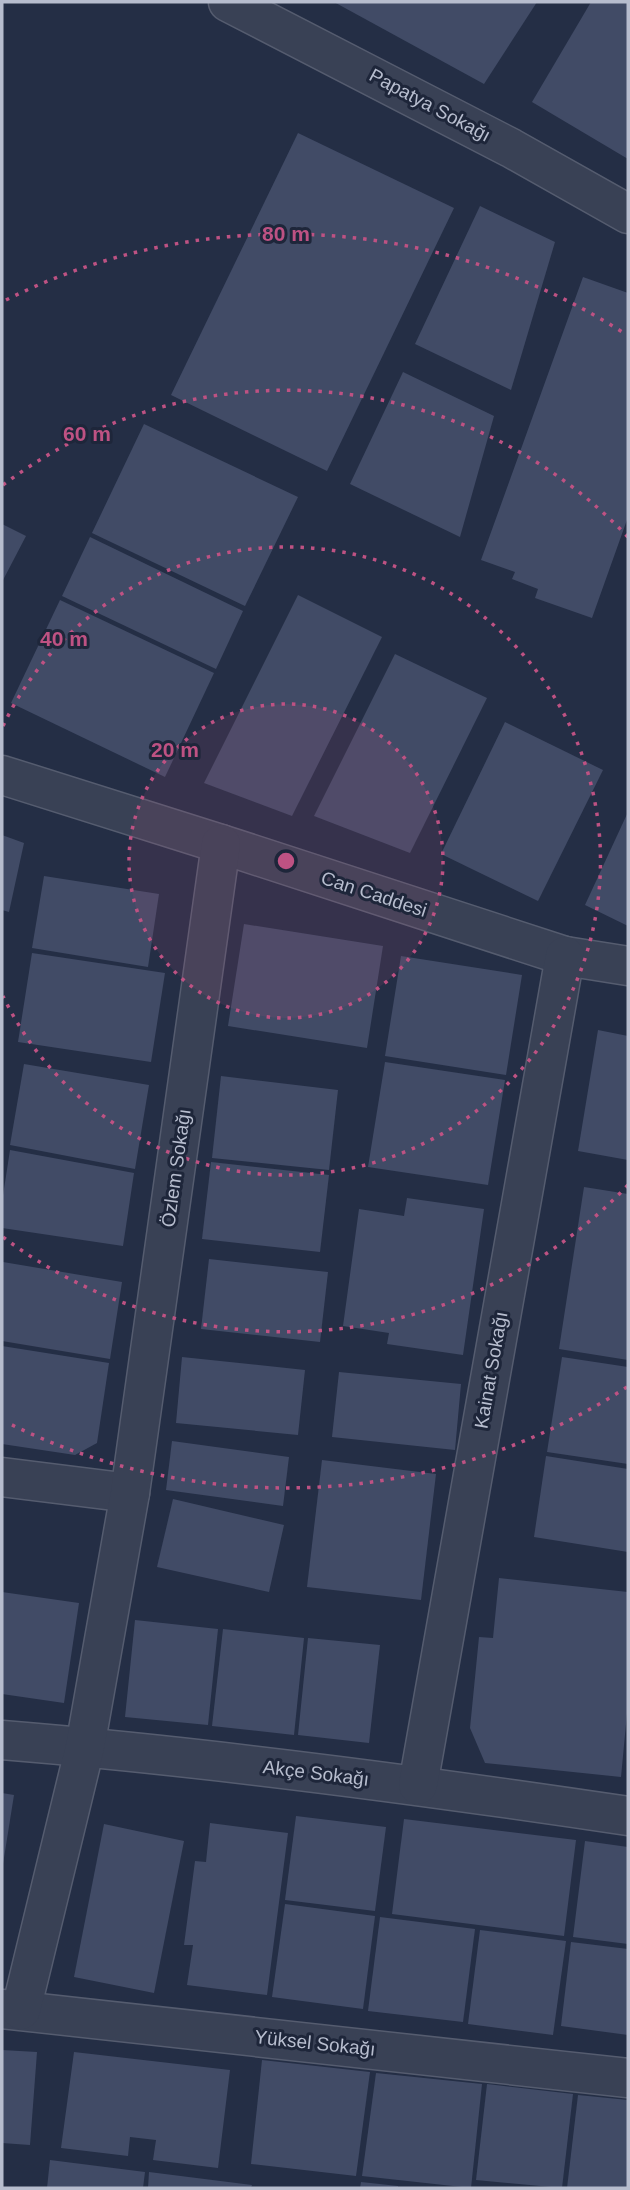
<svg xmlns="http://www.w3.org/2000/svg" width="630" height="2190" font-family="Arial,sans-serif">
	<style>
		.building { fill: #414b66 }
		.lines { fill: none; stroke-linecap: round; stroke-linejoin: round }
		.minor-casing { stroke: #555c6f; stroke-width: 41 }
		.minor { stroke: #394155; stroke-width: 38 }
		.ring { fill: none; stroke: #be5283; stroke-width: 3.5; stroke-dasharray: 3.5 7 }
		.labels { text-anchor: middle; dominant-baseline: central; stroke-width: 6; stroke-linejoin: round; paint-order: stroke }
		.street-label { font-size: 19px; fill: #b7bdce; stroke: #1e263a }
		.centre { fill: #be5283; stroke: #1e263a; stroke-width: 3.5 }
		.ring-label { font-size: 21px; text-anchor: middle; font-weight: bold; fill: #be5283; stroke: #1e263a; stroke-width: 6; stroke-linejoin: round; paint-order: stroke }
	</style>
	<rect width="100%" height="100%" fill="#242e45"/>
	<g class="building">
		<path d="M334,2H537L484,84Z"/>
		<path d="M591,2H628V159L532,102Z"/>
		<path d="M298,133L454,208L327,471L171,395Z"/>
		<path d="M480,206L555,242L511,390L415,344Z"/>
		<path d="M583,277L628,293V517L592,618L535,598L538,589L512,579L515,572L481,560Z"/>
		<path d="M403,372L494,416L460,537L350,484Z"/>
		<path d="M144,424L298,497L245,606L92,533Z"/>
		<path d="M2,524L26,536L2,582Z"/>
		<path d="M90,537L243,611L216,669L62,596Z"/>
		<path d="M298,595L382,637L292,816L204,783Z"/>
		<path d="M60,600L214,673L165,777L11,703Z"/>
		<path d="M395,654L487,698L410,853L314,816Z"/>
		<path d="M505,722L603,770L538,901L441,854Z"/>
		<path d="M628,812V926L585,905Z"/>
		<path d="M2,835L24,843L9,912L2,910Z"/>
		<path d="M44,876L159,894L148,967L32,948Z"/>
		<path d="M244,924L383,946L367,1048L228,1026Z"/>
		<path d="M32,953L165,973L151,1062L18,1042Z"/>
		<path d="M401,956L522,975L506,1075L385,1056Z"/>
		<path d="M598,1030L628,1036V1160L578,1151Z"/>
		<path d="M385,1062L505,1080L488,1185L368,1167Z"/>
		<path d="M24,1064L149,1085L135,1169L10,1145Z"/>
		<path d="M221,1076L338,1090L329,1170L212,1158Z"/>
		<path d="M10,1150L134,1173L123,1246L2,1228V1202Z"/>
		<path d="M211,1162L329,1175L320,1252L202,1239Z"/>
		<path d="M584,1187L628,1194V1360L559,1349Z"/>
		<path d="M407,1198L484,1209L463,1355L387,1344L389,1333L343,1326L359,1209L404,1216Z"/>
		<path d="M209,1259L328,1272L320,1342L201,1329Z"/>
		<path d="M3,1262L122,1282L110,1359L2,1341Z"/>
		<path d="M2,1346L109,1363L97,1443L75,1455L2,1444Z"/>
		<path d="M182,1357L305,1370L298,1435L176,1423Z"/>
		<path d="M562,1357L628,1367V1464L547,1452Z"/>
		<path d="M339,1372L461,1384L455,1450L332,1437Z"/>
		<path d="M172,1441L289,1457L283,1506L166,1490Z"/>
		<path d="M546,1456L628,1469V1552L534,1537Z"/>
		<path d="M322,1460L436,1474L421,1600L307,1587Z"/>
		<path d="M173,1499L284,1525L269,1592L157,1567Z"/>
		<path d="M499,1578L628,1592V1703L621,1777L485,1763L470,1728L479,1637L493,1638Z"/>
		<path d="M2,1592L79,1603L64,1703L2,1694Z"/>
		<path d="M135,1620L218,1629L208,1725L125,1717Z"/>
		<path d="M223,1629L304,1638L294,1735L212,1726Z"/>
		<path d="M308,1638L380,1645L369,1743L298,1735Z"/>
		<path d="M2,1793L14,1795L3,1864H2Z"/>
		<path d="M296,1816L386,1827L375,1911L285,1900Z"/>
		<path d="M404,1819L576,1840L564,1936L392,1914Z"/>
		<path d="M210,1823L288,1833L267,1995L187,1985L193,1945H184L195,1861L206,1862Z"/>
		<path d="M104,1824L184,1841L154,1993L74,1977Z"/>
		<path d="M585,1841L628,1847V1944L573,1937Z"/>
		<path d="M285,1904L375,1916L363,2009L272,1997Z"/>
		<path d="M380,1917L475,1929L463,2022L368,2011Z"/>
		<path d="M480,1930L566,1941L553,2035L468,2024Z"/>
		<path d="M571,1942L628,1949V2035L561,2026Z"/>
		<path d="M2,2050L37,2052L30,2145L2,2143Z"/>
		<path d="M74,2052L230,2070L218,2168L153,2160L156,2140L130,2137L128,2156L61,2148Z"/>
		<path d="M262,2060L370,2072L356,2176L251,2164Z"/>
		<path d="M376,2073L482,2084L471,2188L362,2176Z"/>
		<path d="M487,2084L573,2094L562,2188L476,2180Z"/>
		<path d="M578,2095L628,2100V2188H567Z"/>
		<path d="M50,2160L145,2172L143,2188H47Z"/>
		<path d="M149,2172L252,2185L251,2188H148Z"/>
		<path d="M361,2182L398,2186V2188H360Z"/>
	</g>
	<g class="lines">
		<defs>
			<g id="minor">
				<path d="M228,2L511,148L628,214"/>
				<path d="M2,775L221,844L565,956L628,966"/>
				<path d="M2,1477L130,1493"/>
				<path d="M2,1740C211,1757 420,1785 628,1816"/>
				<path d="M418,1785L565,956"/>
				<path d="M2,2009L628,2078"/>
				<path d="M21,2010L85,1747L130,1493L221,844"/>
			</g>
		</defs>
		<use href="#minor" class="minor-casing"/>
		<use href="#minor" class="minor"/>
	</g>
	<circle cx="286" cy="861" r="157" fill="#be5283" fill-opacity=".12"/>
	<g class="ring">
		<circle cx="286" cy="861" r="157"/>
		<path d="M3 726A314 314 0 1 1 3 996"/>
		<path d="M628 1185A471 471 0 0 1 3 1237M3 485A471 471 0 0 1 628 537"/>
		<path d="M627 1387A627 627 0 0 1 6 1422M6 300A627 627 0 0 1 627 335"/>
	</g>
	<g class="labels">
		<g class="street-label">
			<text transform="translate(430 105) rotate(28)">Papatya Sokağı</text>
			<text transform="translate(374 894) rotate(18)">Can Caddesi</text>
			<text transform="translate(176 1168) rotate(-82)">Özlem Sokağı</text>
			<text transform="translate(491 1370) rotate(-80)">Kainat Sokağı</text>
			<text transform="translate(316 1773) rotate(7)">Akçe Sokağı</text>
			<text transform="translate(315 2043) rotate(6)">Yüksel Sokağı</text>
		</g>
	</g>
	<circle cx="286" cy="861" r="10" class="centre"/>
	<g class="ring-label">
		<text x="286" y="241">80 m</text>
		<text x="87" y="441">60 m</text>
		<text x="64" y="646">40 m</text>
		<text x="175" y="757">20 m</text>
	</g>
	<rect width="630" height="2190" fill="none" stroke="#b7bdce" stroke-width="7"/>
</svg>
